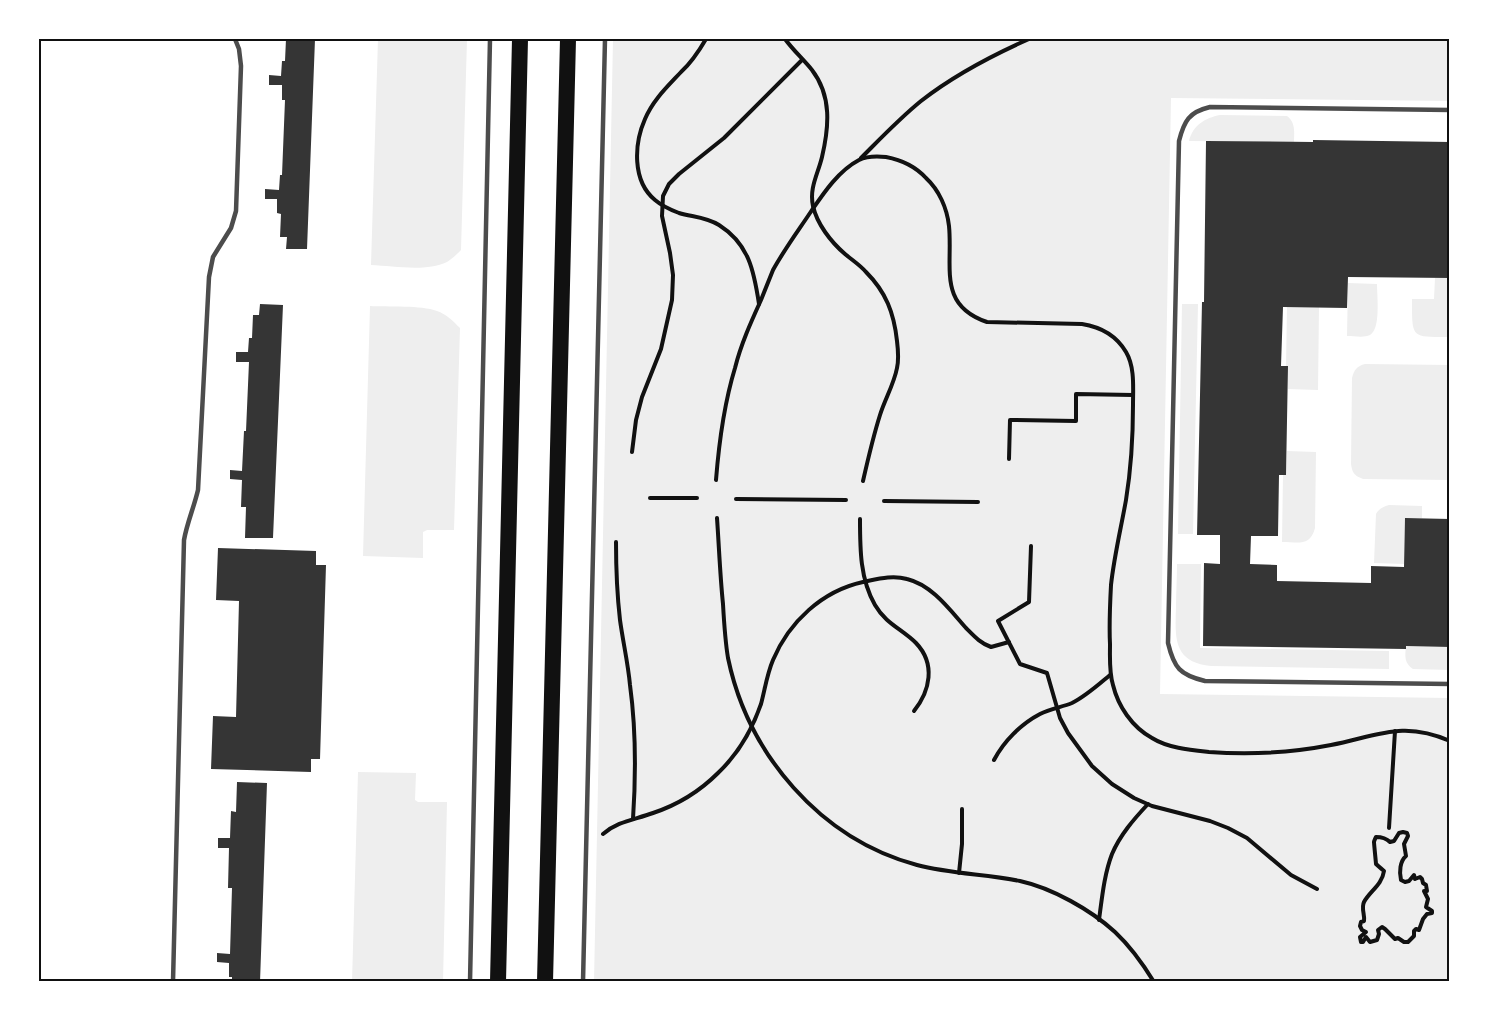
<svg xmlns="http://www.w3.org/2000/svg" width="1489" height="1021" font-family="Cabin,sans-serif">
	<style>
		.green { fill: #eee }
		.building { fill: #353535 }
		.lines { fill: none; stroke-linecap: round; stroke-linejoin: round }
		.path { stroke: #111; stroke-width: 4 }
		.service { stroke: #4c4c4c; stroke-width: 4.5 }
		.trunk { stroke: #111; stroke-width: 16 }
		.neatline { fill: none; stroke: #111; stroke-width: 2 }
	</style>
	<rect width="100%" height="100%" fill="#fff"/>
	<g class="green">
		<path d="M378,39H467L461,250C457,254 452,259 447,262C426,272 394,266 371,265Z"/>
		<path d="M613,39H1450V101L1171,98L1160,694L1450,698V982H594Z"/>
		<path d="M1220,115L1287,116C1296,123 1294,132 1294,142L1189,141C1193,125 1205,118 1220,115Z"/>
		<path d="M1435,278H1450V337C1411,337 1412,339 1412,299H1434Z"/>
		<path d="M1348,283L1377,284C1377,296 1381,329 1370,335C1364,338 1354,336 1347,336Z"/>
		<path d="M1182,304H1198L1193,534H1178Z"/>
		<path d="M370,306C388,307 421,305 437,311C446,314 453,321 460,328L454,530H427L423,532V558L363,556Z"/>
		<path d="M1287,307H1319L1318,390L1288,389V366H1286Z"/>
		<path d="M1365,364L1450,365V480L1363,479C1355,476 1352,473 1351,464L1352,378C1354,370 1357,366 1365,364Z"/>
		<path d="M1287,451L1316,452L1315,528C1310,547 1298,542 1282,542L1283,475H1286Z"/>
		<path d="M1389,505L1422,506V518H1405L1404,564L1374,563L1376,514C1379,509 1382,507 1389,505Z"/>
		<path d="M1177,564H1201L1200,648L1389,651V669L1211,666C1173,662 1175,638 1176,607C1176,593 1177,578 1177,564Z"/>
		<path d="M1406,646L1450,647V670L1413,669C1404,663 1405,656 1406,646Z"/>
		<path d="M358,772L416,773L415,800L418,802H447L443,982H352Z"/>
	</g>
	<g class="building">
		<path d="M286,39H315L307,249H286L287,237H280L281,214L277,213V199H265V189L279,190L280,175H282L285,100H282V85H269V75L281,76L282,61H285Z"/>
		<path d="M1313,140L1450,142V278L1348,277L1347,308L1283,307L1281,366H1288L1286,475H1279L1278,536H1251L1250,564L1277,565V581L1371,583V566L1404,567L1405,518L1450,519V647L1406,646V649L1203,646L1204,563L1220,564V535H1197L1202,302H1204L1206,141L1313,142Z"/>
		<path d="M260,304L283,305L273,538H245L246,507H241L242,480L230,479V470L242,471L244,431H246L249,362H236V352H248L249,338H252L253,315H259Z"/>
		<path d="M218,548L316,551V565H326L320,759H311V772L211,769L213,716L236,717L239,601L216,600Z"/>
		<path d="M237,782L267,783L260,982H232V977H229V963L217,962V953L230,954L232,888H228L229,848H218V838H230L231,811L236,812Z"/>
	</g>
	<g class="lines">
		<g class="path">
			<path d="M706,39C699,51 691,63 681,72C667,87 653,100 645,119C634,144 632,181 655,200C662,206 671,210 679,213C693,217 706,217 719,225C749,244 754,271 759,304"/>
			<path d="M785,39C793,50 803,59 812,70C832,96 829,127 822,157C818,174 809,188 813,206C817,224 831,242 845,254C852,260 860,265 866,272C886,292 894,313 897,341C898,349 899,359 897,368C894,384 885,399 880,415C873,437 868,459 863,481"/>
			<path d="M861,158C881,138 900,118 921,101C953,76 993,55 1029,39"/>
			<path d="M632,452L636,420L642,397L661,349L672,300L673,275L670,253L662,216L663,196L669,184L679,174L724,138L802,60"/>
			<path d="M1009,459L1010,420L1076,421V394L1133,395"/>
			<path d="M716,480C719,442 724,404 735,368C741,344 751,322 761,300C765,290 769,280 773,270C784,250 798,231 810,213C823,194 838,171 859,160C867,156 877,156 886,157C902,160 915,166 926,178C939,190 947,208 949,226C953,266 937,305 987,322L1082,324C1101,327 1116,335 1126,352C1135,367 1133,388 1133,405C1133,437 1131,469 1126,500C1121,528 1114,557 1111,585C1110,604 1109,625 1110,644C1110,658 1109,672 1113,685C1118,706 1132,727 1152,738C1168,748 1190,750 1209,752C1250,755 1290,753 1331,745C1377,736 1403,720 1450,741"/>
			<path d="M650,498H697"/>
			<path d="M736,499L846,500"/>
			<path d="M884,501L978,502"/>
			<path d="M717,518C719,546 720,575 723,604C724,622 725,640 728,658C748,754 820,839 917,865C951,874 986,874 1020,881C1052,888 1091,910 1115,932C1131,947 1143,964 1154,982"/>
			<path d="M860,519C860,549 860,579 875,605C886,624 902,629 916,643C936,664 930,691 914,711"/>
			<path d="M616,542C616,568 617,594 620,620C623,642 628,663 630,685C636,729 636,774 633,819"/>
			<path d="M1031,546L1029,602L998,621L1020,664L1047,673L1060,718L1068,733L1092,766L1112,784L1134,798L1152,806L1210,821L1228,828L1247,838L1291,875L1317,889"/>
			<path d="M994,760C1004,741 1021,724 1040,714C1050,709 1062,707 1072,703C1086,696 1098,685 1110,675"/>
			<path d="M1389,828L1395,731"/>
			<path d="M1403,832L1407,833L1408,836L1404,844L1406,856C1400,861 1399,872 1401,880L1405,882L1409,881L1414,875L1415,879L1420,877L1422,879L1423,883L1426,885L1427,891H1424L1428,899L1426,907L1432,911V913L1427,914L1423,919L1419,930L1416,929L1414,931V936L1408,942H1404L1398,938L1395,939L1385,929L1382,927L1378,930L1379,934L1377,940L1370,942L1366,937L1363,942H1361L1360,937L1366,932L1362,930L1360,926L1361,922L1364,921C1365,915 1361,908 1364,902C1370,891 1382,885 1384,871C1384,871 1377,865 1376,864C1376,863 1374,844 1374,842C1374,841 1375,839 1376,837C1382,837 1386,838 1390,842L1394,841L1399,833Z"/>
			<path d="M603,834C618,821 634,820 653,813C677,805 700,791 718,773C738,754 752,730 761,704C765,689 767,674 773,660C789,622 822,591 863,582C878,579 892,575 907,579C932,585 950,610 966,628C974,636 980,643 991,647L1009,642"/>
			<path d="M959,873L962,844V809"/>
			<path d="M1099,920C1102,898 1104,875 1112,854C1120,835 1134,819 1148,804"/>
		</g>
		<g class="service">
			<path d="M1450,110L1210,107C1189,112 1184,121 1179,141L1168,643C1174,668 1180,675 1205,681L1450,684"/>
			<path d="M173,982L184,540C187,523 194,507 198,490L209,277L213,257L231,228L236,211L241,66L239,49L235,39"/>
			<path d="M470,982L490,39"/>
			<path d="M583,982L605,39"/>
		</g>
		<g class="trunk">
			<path d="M498,982L520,39"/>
			<path d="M545,982L568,39"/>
		</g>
	</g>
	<rect width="1489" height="1021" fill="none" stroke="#ffffff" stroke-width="81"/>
	<rect x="40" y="40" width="1408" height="940" class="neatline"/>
</svg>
